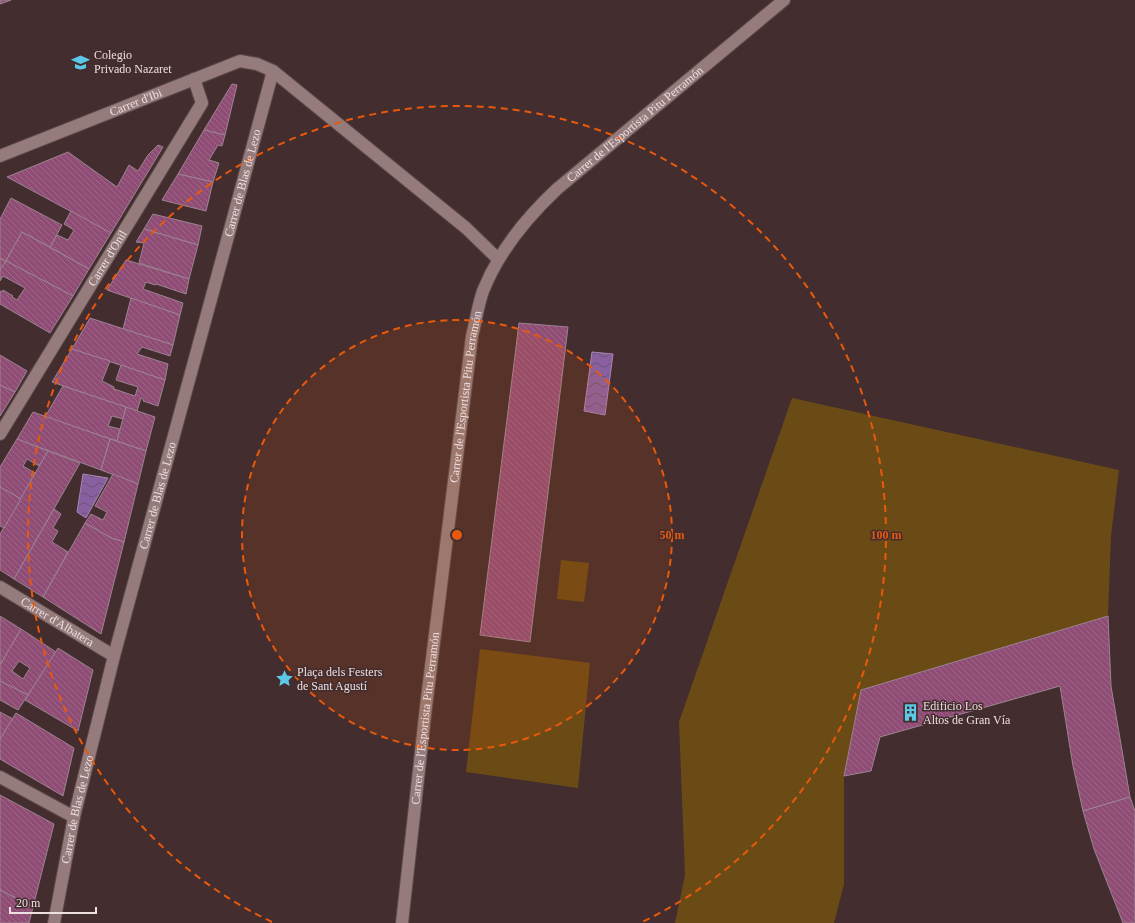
<svg xmlns="http://www.w3.org/2000/svg" width="1135" height="923" font-family="Georgia,serif">
	<style>
		.park { fill: #6b4b15 }
		.water { fill: url(#water-waves); stroke: #a786b2 }
		.building { fill: url(#building-back-hatch); stroke: #9b8491; fill-rule: evenodd }
		.lines { fill: none; stroke-linecap: round; stroke-linejoin: round }
		.minor-casing { stroke: #5c4a4b; stroke-width: 14 }
		.minor { stroke: #957b7c; stroke-width: 12 }
		.ring { fill: none; stroke: #e8590c; stroke-width: 2; stroke-dasharray: 7 5 }
		.labels { text-anchor: middle; dominant-baseline: central; stroke-width: 3; stroke-linejoin: round; paint-order: stroke }
		.poi-label { font-size: 12px; fill: #eedfe0; stroke: #432d2e; text-anchor: start }
		.street-label { font-size: 12px; fill: #eedfe0; stroke: #432d2e }
		.centre { fill: #e8590c; stroke: #432d2e; stroke-width: 2 }
		.ring-label { font-size: 12px; text-anchor: middle; font-weight: bold; fill: #e8590c; stroke: #432d2e; stroke-width: 3; stroke-linejoin: round; paint-order: stroke }
	</style>
	<defs>
		<pattern id="water-waves" width="16" height="10" patternUnits="userSpaceOnUse"><rect width="16" height="10" fill="#89609f"/><path d="M0 5q4-4 8 0t8 0" fill="none" stroke="#6b5376"/></pattern>
		<pattern id="building-back-hatch" width="6" height="6" patternUnits="userSpaceOnUse"><rect width="6" height="6" fill="#8f4c75"/><path d="M-1 5l2 2M0 0l6 6M5-1l2 2" fill="none" stroke="#9f6588"/></pattern>
	</defs>
	<rect width="100%" height="100%" fill="#432d2e"/>
	<g class="park">
		<path d="M792,398L1119,470L1111,536L1108,616L861,690L844,776V884L834,923H675L685,875L679,722Z"/>
		<path d="M561,560L589,563L584,602L557,599Z"/>
		<path d="M480,649L590,663L578,788L466,772Z"/>
	</g>
	<g class="water">
		<path d="M592,352L613,354L605,415L584,411Z"/>
		<path d="M83,474L108,478L86,518L77,512Z"/>
	</g>
	<g class="building">
		<path d="M0,0H11L0,4Z"/>
		<path d="M232,84L237,85L225,135L204,130Z"/>
		<path d="M204,130L225,135L222,146L218,145L209,160L219,163L213,182L178,174Z"/>
		<path d="M158,145L163,147L111,233L7,177L68,152L117,187L129,165L138,171L148,155Z"/>
		<path d="M178,174L213,182L206,211L162,200Z"/>
		<path d="M11,198L62,225L50,247L22,232L6,261L0,258V219Z"/>
		<path d="M71,211L111,233L89,269L50,247L57,235L68,240L74,230L64,224Z"/>
		<path d="M153,214L202,226L198,245L144,229Z"/>
		<path d="M144,229L198,245L189,279L139,263L144,243L136,242Z"/>
		<path d="M22,232L89,269L73,296L6,261Z"/>
		<path d="M0,258L6,261L0,270Z"/>
		<path d="M126,260L189,279L186,294L156,284L155,285L146,282L143,289L183,303L180,315L107,290Z"/>
		<path d="M6,261L73,296L50,333L0,304V291L2,292L3,290L13,296L12,297L17,300L25,288L3,276L0,281V270Z"/>
		<path d="M131,298L180,315L173,345L123,329Z"/>
		<path d="M90,318L173,345L170,356L142,347L137,354L168,364L165,380L72,349Z"/>
		<path d="M519,323L568,327L530,642L480,635Z"/>
		<path d="M72,349L110,361L102,381L114,387V389L135,396L138,387L116,380L121,365L165,380L158,406L143,401L144,400L141,398L137,411L52,382Z"/>
		<path d="M0,355L27,371L15,392L0,385Z"/>
		<path d="M0,385L15,392L0,416Z"/>
		<path d="M63,386L126,407L123,419L112,416L108,426L120,429L117,441L45,417Z"/>
		<path d="M126,407L155,417L146,451L117,441Z"/>
		<path d="M33,412L110,439L101,470L17,439Z"/>
		<path d="M17,439L48,451L39,466L27,459L23,466L35,473L21,499L0,487V467Z"/>
		<path d="M110,439L146,451L138,484L101,470Z"/>
		<path d="M48,451L80,463L14,579L0,570V534Z"/>
		<path d="M113,474L138,484L124,542L111,538L85,523L91,514L103,520L107,512L95,506Z"/>
		<path d="M0,487L21,499L4,528L0,526Z"/>
		<path d="M54,509L61,514L53,528L58,531L52,542L68,552L43,597L14,579Z"/>
		<path d="M85,523L111,538L124,542L101,634L43,597Z"/>
		<path d="M0,616L21,629L0,665Z"/>
		<path d="M1108,616L1111,686L1130,797L1083,811L1073,766L1060,686L880,737L871,771L844,776L861,690Z"/>
		<path d="M21,629L56,652L28,695L0,681V665ZM19,661L30,668L23,679L12,671Z"/>
		<path d="M58,648L93,670L78,731L25,700Z"/>
		<path d="M0,681L28,695L18,710L0,700Z"/>
		<path d="M0,712L13,719L0,739Z"/>
		<path d="M16,713L74,748L63,796L0,759V739Z"/>
		<path d="M0,795L54,824L33,907L0,890Z"/>
		<path d="M1130,797L1135,811V923H1123L1094,849L1083,811Z"/>
		<path d="M0,890L33,907L29,923H0Z"/>
	</g>
	<g class="lines">
		<defs>
			<g id="minor">
				<path id="s1" d="M0,156L240,61L257,64L273,71L466,228L498,259"/>
				<path id="s2" d="M0,434L202,103L194,79"/>
				<path id="s3" d="M0,587L114,656"/>
				<path d="M0,777L74,817"/>
				<path id="s4" d="M54,923L74,817L114,656L273,71"/>
				<path id="s5" d="M402,923L426,707L472,336C476,321 478,305 483,291C499,251 526,218 557,189L784,0"/>
			</g>
		</defs>
		<use href="#minor" class="minor-casing"/>
		<use href="#minor" class="minor"/>
	</g>
	<circle cx="457" cy="535" r="215" fill="#e8590c" fill-opacity=".12"/>
	<g class="ring">
		<circle cx="457" cy="535" r="215"/>
		<path d="M272 922A429 429 0 1 1 642 922"/>
	</g>
	<defs>
		<symbol id="school-bare" viewBox="-9 -9 18 18"><path d="M0-5L7-2L0 1L-7-2ZM-4 1L0 2.5L4 1V4Q0 6-4 4Z" fill="#5bc8e7" stroke="#432d2e" stroke-width="2.5" paint-order="stroke"/></symbol>
		<symbol id="sight-bare" viewBox="-9 -9 18 18"><path d="M0-6L1.8-2.2L6-1.7L2.9 1.2L3.7 5.4L0 3.3L-3.7 5.4L-2.9 1.2L-6-1.7L-1.8-2.2Z" fill="#5bc8e7" stroke="#432d2e" stroke-width="2.5" paint-order="stroke"/></symbol>
		<symbol id="building-bare" viewBox="-9 -9 18 18"><path d="M-4-6H4V6H1V3H-1V6H-4ZM-2.5-4.3h1.7v1.8h-1.7ZM.8-4.3h1.7v1.8H.8ZM-2.5-1h1.7V.8h-1.7ZM.8-1h1.7V.8H.8Z" fill="#5bc8e7" stroke="#432d2e" stroke-width="2.5" paint-order="stroke"/></symbol>
	</defs>
	<g fill-rule="evenodd">
		<use href="#school-bare" x="68" y="50" width="25" height="25"/>
		<use href="#sight-bare" x="272" y="666" width="25" height="25"/>
		<use href="#building-bare" x="898" y="700" width="25" height="25"/>
	</g>
	<g class="labels">
		<g class="poi-label">
			<text x="94" y="55">Colegio<tspan x="94" dy="14">Privado Nazaret</tspan></text>
			<text x="297" y="672">Plaça dels Festers<tspan x="297" dy="14">de Sant Agustí</tspan></text>
			<text x="923" y="706">Edificio Los<tspan x="923" dy="14">Altos de Gran Vía</tspan></text>
		</g>
		<g class="street-label">
			<text stroke="none"><textPath href="#s1" startOffset="146">Carrer d'Ibi</textPath></text>
			<text stroke="none"><textPath href="#s5" startOffset="866">Carrer de l'Esportista Pitu Perramón</textPath></text>
			<text stroke="none"><textPath href="#s4" startOffset="764">Carrer de Blas de Lezo</textPath></text>
			<text stroke="none"><textPath href="#s2" startOffset="206">Carrer d'Onil</textPath></text>
			<text stroke="none"><textPath href="#s5" startOffset="530">Carrer de l'Esportista Pitu Perramón</textPath></text>
			<text stroke="none"><textPath href="#s4" startOffset="440">Carrer de Blas de Lezo</textPath></text>
			<text stroke="none"><textPath href="#s3" startOffset="67">Carrer d'Albatera</textPath></text>
			<text stroke="none"><textPath href="#s5" startOffset="206">Carrer de l'Esportista Pitu Perramón</textPath></text>
			<text stroke="none"><textPath href="#s4" startOffset="116">Carrer de Blas de Lezo</textPath></text>
		</g>
	</g>
	<circle cx="457" cy="535" r="6" class="centre"/>
	<g class="ring-label">
		<text x="672" y="539">50 m</text>
		<text x="886" y="539">100 m</text>
	</g>
	<path d="M10 907v6h86v-6" fill="none" stroke="#eedfe0" stroke-width="2"/>
	<text x="16" y="907" font-size="12" fill="#eedfe0" stroke="#432d2e" stroke-width="3" paint-order="stroke">20 m</text>
</svg>
